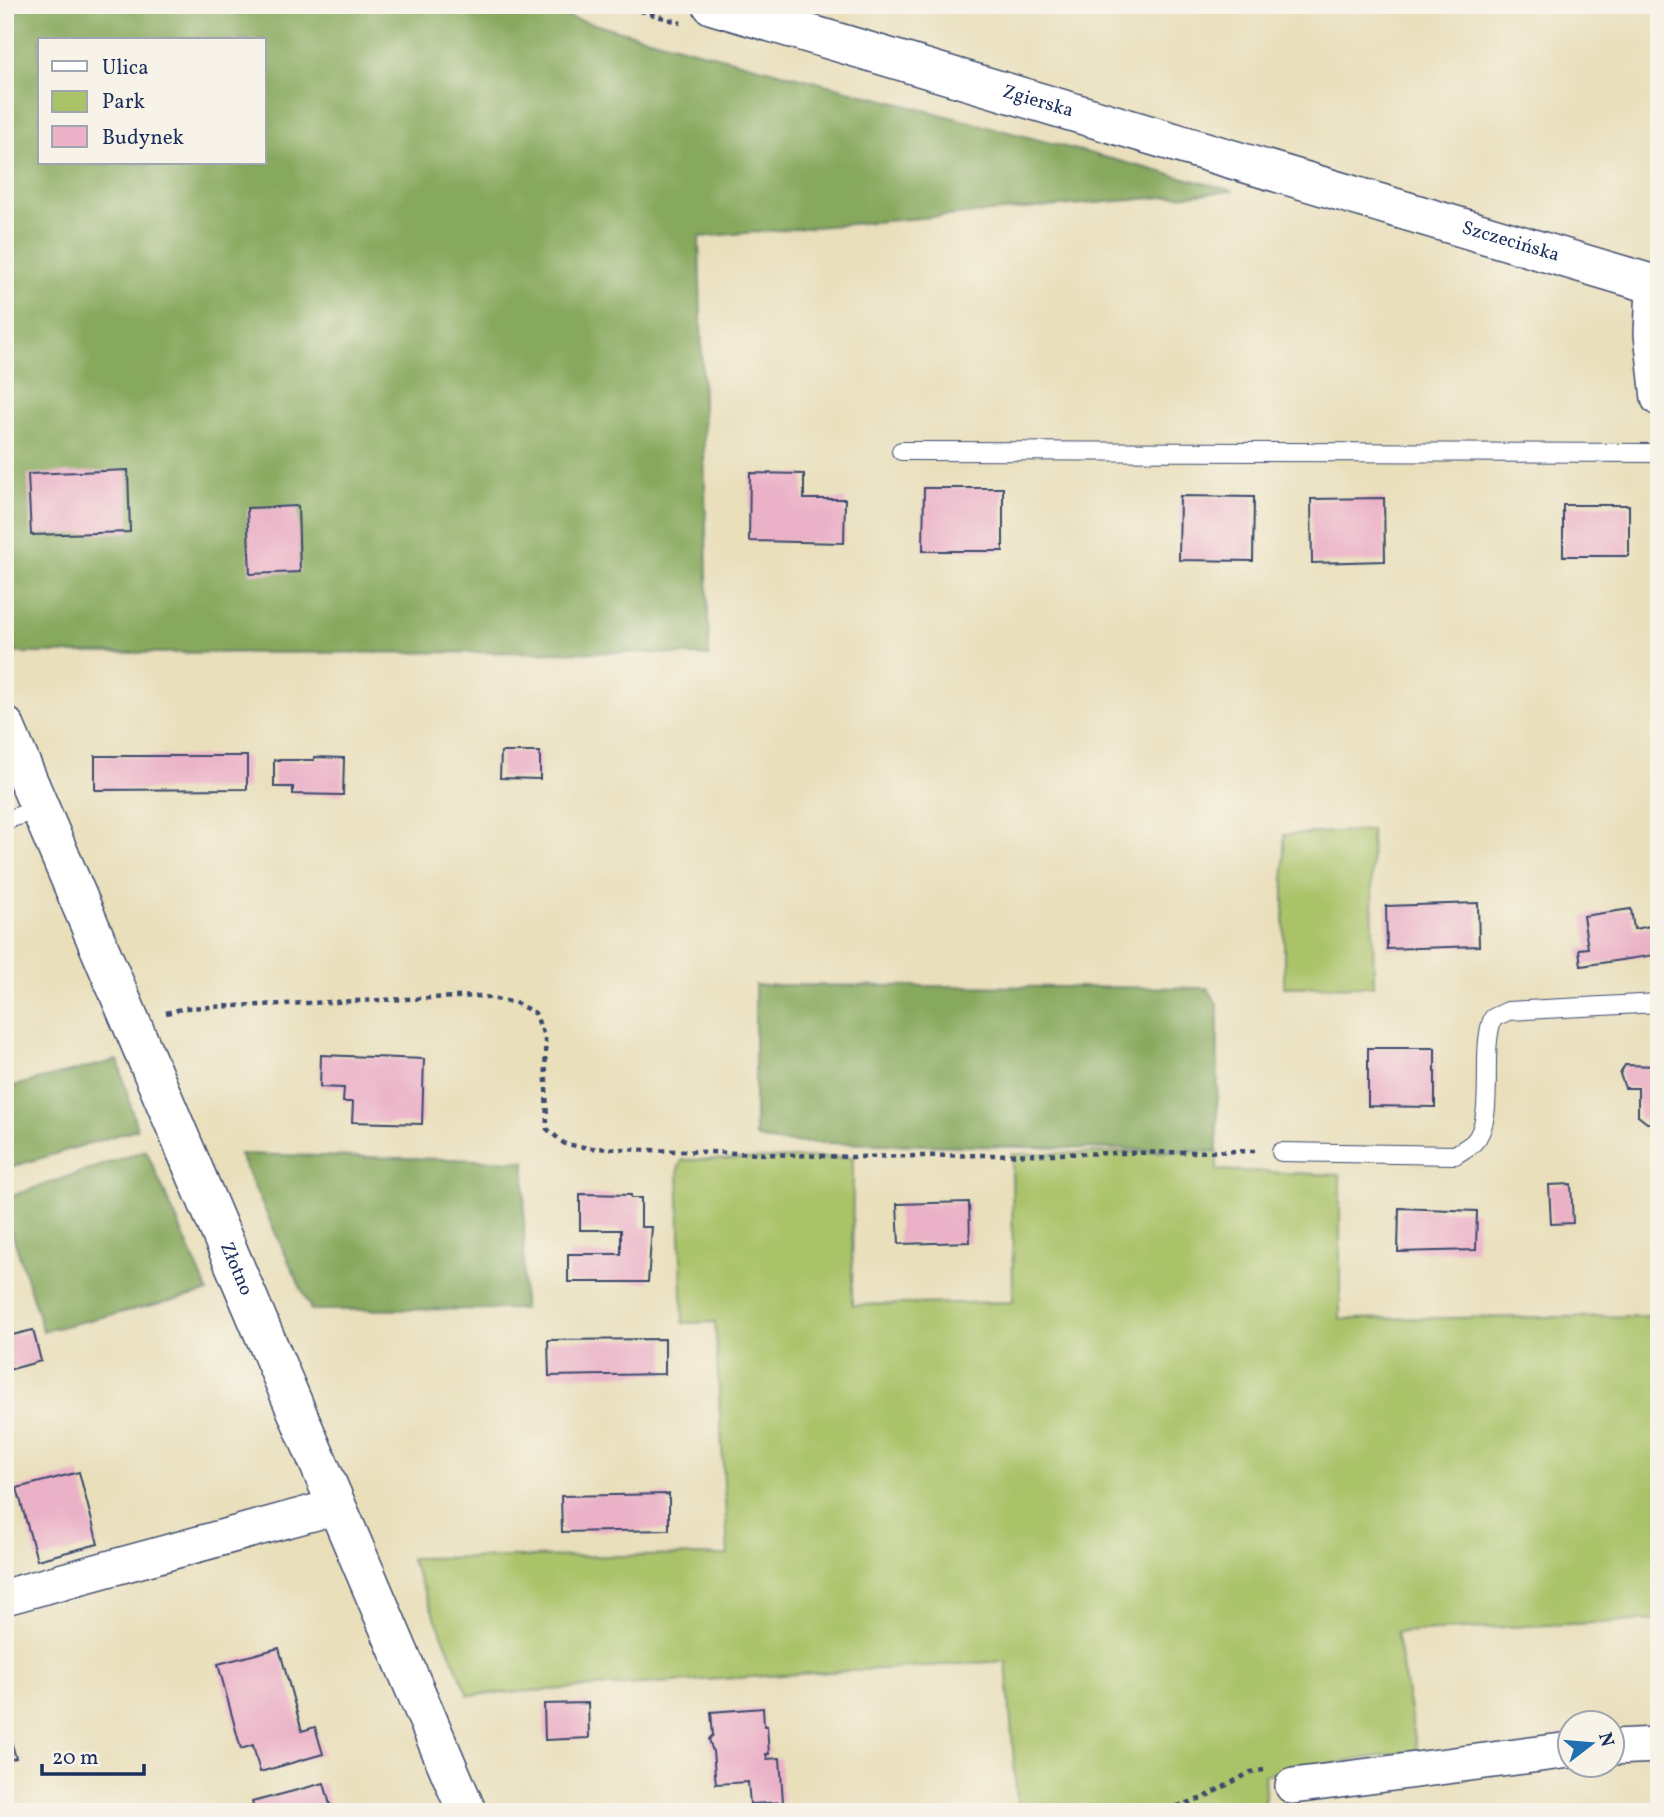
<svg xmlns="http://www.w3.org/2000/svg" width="1664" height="1817" font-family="Vollkorn,serif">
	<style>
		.green { fill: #aac369; stroke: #627964; stroke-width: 2 }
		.forest { fill: #87a95d; stroke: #516c5e; stroke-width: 2; fill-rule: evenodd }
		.building { fill: #ebb1c7 }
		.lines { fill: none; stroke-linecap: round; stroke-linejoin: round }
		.lane-casing { stroke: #3a496c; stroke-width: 20 }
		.street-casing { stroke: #3a496c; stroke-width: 38 }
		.secondary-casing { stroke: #3a496c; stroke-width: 41 }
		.path { stroke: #3a496c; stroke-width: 4.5; stroke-dasharray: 5 5; stroke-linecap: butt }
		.lane { stroke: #fff; stroke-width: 18 }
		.street { stroke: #fff; stroke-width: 35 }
		.secondary { stroke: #fff; stroke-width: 38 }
		.labels { text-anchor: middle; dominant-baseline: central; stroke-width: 5; stroke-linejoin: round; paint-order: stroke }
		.street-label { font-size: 19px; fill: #1b2f5e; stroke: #f7f3e8 }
	</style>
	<rect width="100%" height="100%" fill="#f7f3e8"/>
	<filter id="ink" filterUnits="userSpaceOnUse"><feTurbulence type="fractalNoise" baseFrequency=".0143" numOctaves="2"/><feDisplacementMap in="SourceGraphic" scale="14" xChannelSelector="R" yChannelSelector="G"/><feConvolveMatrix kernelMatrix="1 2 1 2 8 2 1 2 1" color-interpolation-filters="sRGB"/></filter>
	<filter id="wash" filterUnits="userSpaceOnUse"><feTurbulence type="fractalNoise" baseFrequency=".00686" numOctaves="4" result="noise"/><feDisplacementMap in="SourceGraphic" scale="28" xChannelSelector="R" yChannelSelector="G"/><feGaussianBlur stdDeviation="1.57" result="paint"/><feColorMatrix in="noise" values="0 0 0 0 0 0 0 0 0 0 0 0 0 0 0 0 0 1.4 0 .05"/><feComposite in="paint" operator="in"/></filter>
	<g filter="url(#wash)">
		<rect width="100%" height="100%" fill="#e9dfbb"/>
		<g class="green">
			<path d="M1371,830L1374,986L1284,987V835Z"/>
			<path d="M1217,1151V1170L1340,1175V1319L1659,1316V1620L1396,1632L1417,1750L1264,1775L1266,1812H1018L1006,1661L468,1695L410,1558L728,1555L715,1322L683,1323L678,1170L682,1160L853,1157L852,1305L1013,1302L1012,1154Z"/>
		</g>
		<g class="forest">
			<path d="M5,5H522L1234,191L699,237L709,656L630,652L17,653L5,624ZM40,40H264V163H40Z"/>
			<path d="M755,985L1208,988L1218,1006L1217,1151L775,1142L755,1137Z"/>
			<path d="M118,1060L137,1129L5,1169V1088Z"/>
			<path d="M146,1150L208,1292L43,1331L5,1210V1198Z"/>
			<path d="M239,1154L525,1161L523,1309L311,1310Z"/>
		</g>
		<g id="blocks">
			<g class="building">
				<path d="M128,470L130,532L31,535L28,474Z"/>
				<path d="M750,473L804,474V499H845L844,543L749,541Z"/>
				<path d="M924,488H1003V551H923Z"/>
				<path d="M1180,496L1254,497L1253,561L1179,560Z"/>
				<path d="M1384,498L1385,561L1312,563L1311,499Z"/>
				<rect x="1563" y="505" width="66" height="51"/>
				<path d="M298,506L300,572L250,574L247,508Z"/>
				<path d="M501,752H540V779L500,778Z"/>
				<path d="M95,756H247V789L95,790Z"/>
				<path d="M314,757L344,758L343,795L293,794V787H274V760H314Z"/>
				<path d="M1478,903L1479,946L1387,949L1386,906Z"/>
				<path d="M1631,909L1634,929L1651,926L1655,955L1581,966L1579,949L1588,948L1583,916Z"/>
				<path d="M1368,1048H1435V1107L1368,1106Z"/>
				<path d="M321,1055L424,1059L422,1124L352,1122L353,1102H343L344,1088L320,1087Z"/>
				<path d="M1625,1065L1659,1066V1123H1647L1638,1116V1088H1625L1620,1074Z"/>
				<path d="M1571,1184L1573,1223L1551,1224L1549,1185Z"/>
				<path d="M580,1194L631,1195V1198H641V1227H652L648,1282H568V1254H621V1230H580Z"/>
				<path d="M969,1202L970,1242L899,1244L897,1204Z"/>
				<path d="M1399,1208L1477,1211L1476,1250L1398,1252Z"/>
				<path d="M5,1328L8,1336L33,1330L41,1361L5,1371Z"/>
				<path d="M665,1339V1374L549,1376L548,1340Z"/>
				<path d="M79,1472L98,1544L37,1560L17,1488Z"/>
				<path d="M669,1494V1530L562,1532L561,1496Z"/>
				<path d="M279,1648L302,1731L315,1727L323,1754L260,1772L253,1745L241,1749L218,1664Z"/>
				<path d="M588,1703L589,1738L545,1740L544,1704Z"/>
				<path d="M763,1708L764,1726H767L769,1754H766L767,1759L780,1758L783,1802L750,1804L748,1782L716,1784L713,1752L709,1739L713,1735L711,1712Z"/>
				<path d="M5,1721L16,1758L5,1761Z"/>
				<path d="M324,1783L332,1812H255L252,1802Z"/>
			</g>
		</g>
	</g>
	<g filter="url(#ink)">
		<use href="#blocks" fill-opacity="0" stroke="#3a496c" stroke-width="2"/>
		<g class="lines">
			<defs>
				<g id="lane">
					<path d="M901,451L1659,453"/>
					<path d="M5,820L41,809"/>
					<path d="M1281,1152L1455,1155C1461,1151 1469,1147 1474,1142C1497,1118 1479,1052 1493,1018L1508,1011L1659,1003"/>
				</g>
				<g id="street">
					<path d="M1654,285L1652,334L1659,398"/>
					<path d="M5,1597L338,1506"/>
					<path d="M1612,1747L1659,1745"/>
					<path d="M1293,1786L1570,1750"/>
				</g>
				<g id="secondary">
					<path id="s1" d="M712,5L1659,286"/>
					<path id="s2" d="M5,726L467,1812"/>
				</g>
			</defs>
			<use href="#lane" class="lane-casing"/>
			<use href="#street" class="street-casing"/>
			<use href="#secondary" class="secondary-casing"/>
			<g class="path">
				<path d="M621,5L681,23"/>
				<path d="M166,1013L185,1008L480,996L516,1003L535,1013L545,1038L547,1129L565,1144L590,1148L853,1157L1255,1151"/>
				<path d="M1158,1812L1203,1798L1251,1772L1264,1770"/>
			</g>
			<use href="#lane" class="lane"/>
			<use href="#street" class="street"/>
			<use href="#secondary" class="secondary"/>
		</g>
	</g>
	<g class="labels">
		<g class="street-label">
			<text stroke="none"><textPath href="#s1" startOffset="340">Zgierska</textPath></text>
			<text stroke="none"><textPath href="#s1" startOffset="833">Szczecińska</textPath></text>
			<text stroke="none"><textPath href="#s2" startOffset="590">Złotno</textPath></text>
		</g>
	</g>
	<rect width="1664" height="1817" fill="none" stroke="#f7f3e8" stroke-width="28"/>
	<rect x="38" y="38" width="228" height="126" fill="#f7f3e8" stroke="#9fa5b1" stroke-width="2"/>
	<rect x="52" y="61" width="35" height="10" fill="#ffffff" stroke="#9fa5b1" stroke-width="2"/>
	<text x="102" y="74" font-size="21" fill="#1b2f5e">Ulica</text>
	<rect x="52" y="91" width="35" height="21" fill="#aac369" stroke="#9fa5b1" stroke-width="2"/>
	<text x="102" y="108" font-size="21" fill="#1b2f5e">Park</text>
	<rect x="52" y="126" width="35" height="21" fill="#ebb1c7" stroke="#9fa5b1" stroke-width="2"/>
	<text x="102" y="144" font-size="21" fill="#1b2f5e">Budynek</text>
	<g transform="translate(1591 1744) rotate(74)"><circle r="33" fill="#f7f3e8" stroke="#9fa5b1" stroke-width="2"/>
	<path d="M0-5L12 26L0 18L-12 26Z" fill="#1f6fb2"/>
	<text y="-10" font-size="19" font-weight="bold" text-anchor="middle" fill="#1b2f5e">N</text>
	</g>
	<path d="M42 1764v10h102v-10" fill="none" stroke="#1b2f5e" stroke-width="3.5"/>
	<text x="52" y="1764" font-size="21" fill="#1b2f5e" stroke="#f7f3e8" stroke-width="5" paint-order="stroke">20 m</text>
</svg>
